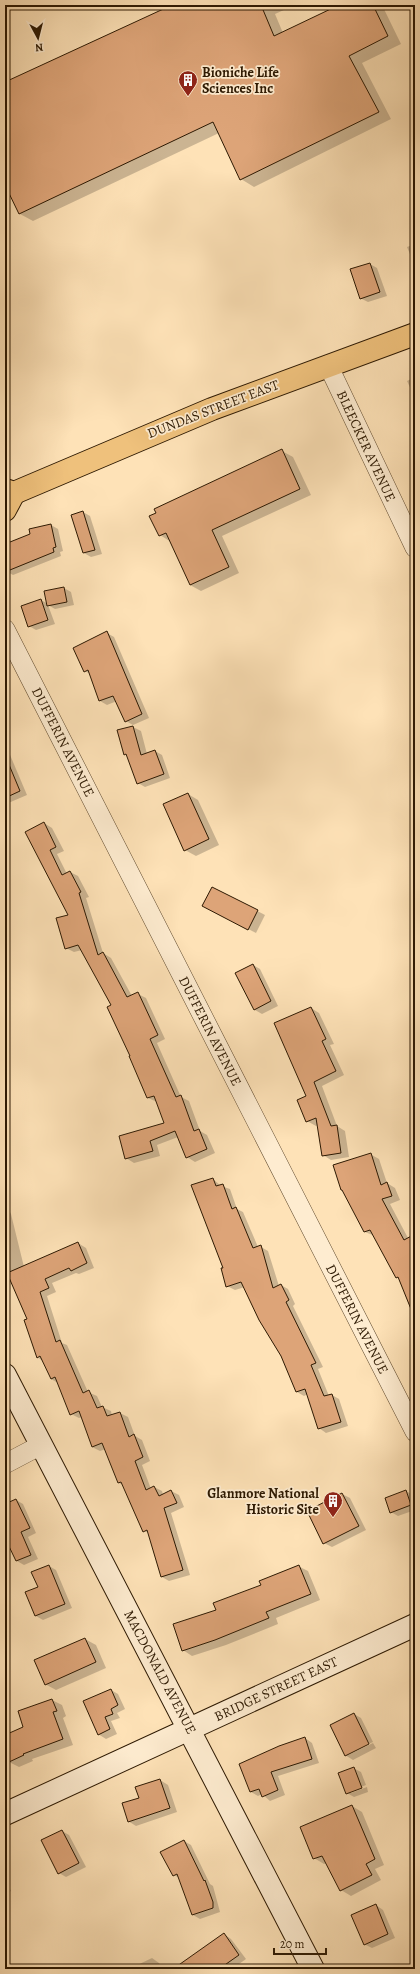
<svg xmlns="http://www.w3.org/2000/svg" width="420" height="1974" font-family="Alegreya,serif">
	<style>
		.shadow { fill: #0003 }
		.building { fill: #dda478; stroke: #2d1902 }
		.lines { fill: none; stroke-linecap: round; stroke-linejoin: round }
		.street-casing { stroke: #614b2f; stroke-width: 20 }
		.secondary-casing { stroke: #2d1902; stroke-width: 24 }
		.primary-casing { stroke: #2d1902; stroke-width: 24 }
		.street { stroke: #feecd0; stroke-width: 19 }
		.secondary { stroke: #feecd0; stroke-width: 22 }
		.primary { stroke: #efc17c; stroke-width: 22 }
		.labels { text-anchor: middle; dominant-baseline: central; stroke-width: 3.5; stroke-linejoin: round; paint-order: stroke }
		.poi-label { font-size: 14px; font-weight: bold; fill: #2d1902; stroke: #feecd0; text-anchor: start }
		.street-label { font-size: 14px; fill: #2d1902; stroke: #feecd0 }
	</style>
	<rect width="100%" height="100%" fill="#fee2b7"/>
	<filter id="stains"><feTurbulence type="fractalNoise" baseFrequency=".005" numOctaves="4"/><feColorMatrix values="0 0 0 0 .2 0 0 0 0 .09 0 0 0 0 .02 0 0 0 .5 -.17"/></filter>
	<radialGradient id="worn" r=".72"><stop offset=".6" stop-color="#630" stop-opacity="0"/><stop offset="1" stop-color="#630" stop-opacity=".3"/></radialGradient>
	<g class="shadow">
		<path d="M174,5H295L275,14L283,33L341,5H382L401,44L362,63L391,119L254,187L241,179L219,133L33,221L20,214L5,182V83Z"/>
		<path d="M415,244V266L407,247Z"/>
		<path d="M370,264L377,268L387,296L368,302L360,298Z"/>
		<path d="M415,377V398L407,381Z"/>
		<path d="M282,451L293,457L311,495L222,536L239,573L201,591L190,585L171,542L160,535Z"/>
		<path d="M83,512L90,516L102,554L91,557L84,553Z"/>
		<path d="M51,525L58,529L63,551L60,552L61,556L13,575L6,571L5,545L31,535L30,530Z"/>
		<path d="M64,588L71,592L74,605L55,609L48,605L55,624L36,630L29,626L41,600L48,604Z"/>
		<path d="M107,633L114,637L149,718L133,725L126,721L117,701L107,705L100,701L90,674L85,671Z"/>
		<path d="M133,727L141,731L147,754L155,751L162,755L170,778L145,787L138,783L128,756L124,754L118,731Z"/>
		<path d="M5,743L27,795L6,804L5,803Z"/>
		<path d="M188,794L198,800L219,845L196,856L185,850Z"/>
		<path d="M44,823L52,828L64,851L57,854L67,874L70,872L78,876L89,897L86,898L103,953L111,958L132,996L138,994L146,998L165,1039L157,1043L181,1097L189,1101L200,1131L207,1135L215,1153L195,1162L187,1157L178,1137L157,1145L160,1156L134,1163L126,1158L166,1124L157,1102L148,1098L112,1006L82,950L74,952L66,948L69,915L27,832Z"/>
		<path d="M213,888L265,915L256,933L211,910Z"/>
		<path d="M253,965L260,969L278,1006L262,1014L255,1010Z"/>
		<path d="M311,1008L319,1013L334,1044L330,1045L344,1075L322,1086L337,1126L345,1131L349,1157L331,1160L323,1155L318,1125L316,1126L307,1121Z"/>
		<path d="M370,1154L379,1159L387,1183L395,1188L400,1200L390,1204L408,1238L415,1235V1320L399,1279L397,1277L375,1236L365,1232L344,1191L342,1190Z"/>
		<path d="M213,1179L221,1186L230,1189L237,1209L243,1212L258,1247H261L268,1251L279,1286L281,1285L288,1289L295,1304L293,1306L323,1367L318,1369L329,1396L332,1395L339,1399L348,1426L326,1433L319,1428L308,1394L304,1396L297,1392L281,1356L245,1287L235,1290L227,1286Z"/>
		<path d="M5,1202L11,1214L24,1267L78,1243L86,1248L94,1268L79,1274L76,1273L52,1283L56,1292L47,1296L62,1343L67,1345L88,1392L97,1396L102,1407L111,1411L112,1416L120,1413L128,1417L135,1436L142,1440L150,1461L142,1465L151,1489L154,1487L162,1491L163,1495L171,1491L179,1495L184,1507L171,1513L190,1575L169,1581L162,1577L149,1533L144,1531L123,1485L119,1483L106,1449L100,1451L92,1447L82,1417L79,1418L71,1414L58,1383L51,1379L43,1361L37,1357L28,1320L5,1265Z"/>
		<path d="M415,1324V1342L410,1325Z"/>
		<path d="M406,1491L413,1495L415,1510L398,1516L391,1512Z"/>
		<path d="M342,1494L350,1498L366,1530L332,1547L324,1543Z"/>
		<path d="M16,1500L23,1504L36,1533L28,1537L38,1559L24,1565L17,1561L5,1535V1505Z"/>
		<path d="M49,1566L56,1570L72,1608L43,1620L36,1616L27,1593L39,1588Z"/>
		<path d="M298,1566L308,1571L320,1600L276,1618L278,1624L226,1645L192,1656L183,1650L262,1585Z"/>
		<path d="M85,1639L96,1645L106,1668L56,1690L45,1684L35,1661Z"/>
		<path d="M111,1690L118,1694L125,1709L117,1713L120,1718L111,1721L117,1734L106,1739L98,1734Z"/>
		<path d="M52,1700L62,1705L66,1716L63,1718L73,1745L32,1759L33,1761L19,1767L9,1762L5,1752V1736L25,1727Z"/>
		<path d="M354,1714L361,1718L373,1742L348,1753V1755L373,1743L376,1748L353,1760L345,1755Z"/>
		<path d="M305,1738L312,1743L319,1763L278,1776L285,1795L270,1801L262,1794L258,1796L251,1792Z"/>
		<path d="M353,1768L361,1772L366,1785L351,1791V1793L367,1787L368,1792L354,1797L347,1793Z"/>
		<path d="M160,1780L168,1785L177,1812L136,1826L128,1821L140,1798Z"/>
		<path d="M352,1806L362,1812L384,1865L375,1869L381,1880L351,1896L341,1890L327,1863L324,1864L314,1858Z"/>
		<path d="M62,1831L69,1835L86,1867L66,1877L59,1873Z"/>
		<path d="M184,1841L191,1845L210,1884L213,1886L220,1912L200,1919L193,1915L181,1879L174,1875Z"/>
		<path d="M5,1880L11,1891L5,1894Z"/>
		<path d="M376,1905L383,1910L395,1938L372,1948L364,1944Z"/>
		<path d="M224,1934L231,1939L246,1959L232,1969H189Z"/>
		<path d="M152,1958L159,1963L162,1969H129Z"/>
	</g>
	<g class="building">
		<path d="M172,5H261L274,36L339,5H373L388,36L349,56L379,112L240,180L213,122L19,214L5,185V82Z"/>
		<path d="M370,263L380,292L360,299L350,269Z"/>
		<path d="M282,449L300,489L212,530L229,567L190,585L166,533L159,536L149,516L156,513L154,509Z"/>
		<path d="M83,511L95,550L83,553L71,515Z"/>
		<path d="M51,524L56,547L53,548L54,552L5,572V544L30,534L29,529Z"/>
		<path d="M64,587L67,602L47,606L44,591Z"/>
		<path d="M41,599L48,620L28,627L21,606Z"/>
		<path d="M107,631L142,714L125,722L113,696L99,701L88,670L84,672L73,648Z"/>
		<path d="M133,726L141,755L155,750L164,774L137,784L126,754L124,755L117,730Z"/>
		<path d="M5,755L20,791L5,798Z"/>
		<path d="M188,793L209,839L184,851L163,804Z"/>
		<path d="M44,822L56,847L50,850L62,875L70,871L81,892L79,893L98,955L103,952L127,997L138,992L158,1035L150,1039L176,1097L181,1095L194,1131L199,1129L207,1149L186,1158L175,1131L150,1141L153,1151L125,1159L119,1136L164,1123L154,1096L147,1098L129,1056H130L107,1007L111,1005L78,945L65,949L56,918L68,915L25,832Z"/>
		<path d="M212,887L258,910L248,930L202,906Z"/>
		<path d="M253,964L271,1001L254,1010L235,973Z"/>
		<path d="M311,1007L326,1039L322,1041L336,1071L314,1082L331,1126L337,1125L341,1153L322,1156L316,1118L306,1122L297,1100L306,1096L274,1023Z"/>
		<path d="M371,1153L381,1185L387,1182L392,1196L382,1199L404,1240L415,1234V1319L398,1277L396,1278L370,1230L364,1232L342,1190H341L333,1165Z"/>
		<path d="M213,1178L216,1186L223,1184L232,1209L236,1207L253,1248L261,1245L273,1288L281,1284L289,1300L286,1302L316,1363L311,1365L324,1396L332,1394L341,1422L318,1429L305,1389L296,1392L281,1356L259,1320L241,1282L226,1287L221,1268H223L191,1185Z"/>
		<path d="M78,1242L87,1263L71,1271L69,1268L45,1279L49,1288L40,1292L56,1342L60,1340L83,1393L89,1390L97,1408L103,1406L107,1416L120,1412L129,1437L134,1434L143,1457L135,1461L146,1490L154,1486L159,1496L171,1490L177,1503L164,1508L183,1570L161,1577L147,1530L143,1532L121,1482L118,1483L102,1443L92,1447L79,1411L70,1415L55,1377L51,1379L40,1356L37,1358L24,1320L27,1319L7,1273Z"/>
		<path d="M406,1490L411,1505L390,1513L385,1498Z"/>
		<path d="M342,1493L359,1526L323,1544L307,1511Z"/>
		<path d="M16,1499L30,1528L21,1532L31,1555L16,1561L5,1538V1504Z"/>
		<path d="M49,1565L65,1604L35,1616L25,1592L38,1587L31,1572Z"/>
		<path d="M299,1565L311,1594L266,1612L269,1618L215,1640L182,1651L173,1624L216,1610L213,1603L261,1585L259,1581Z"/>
		<path d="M85,1638L96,1662L45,1685L34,1660Z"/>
		<path d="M111,1689L118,1705L111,1709L113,1714L105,1717L110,1729L98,1735L83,1701Z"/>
		<path d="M52,1699L57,1711L53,1712L63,1739L23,1754L24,1755L9,1762L5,1754V1735L23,1727L18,1711Z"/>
		<path d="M354,1713L369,1744L345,1756L330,1725Z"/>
		<path d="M305,1737L312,1759L271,1772L278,1790L262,1797L259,1789L250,1792L239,1764L279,1746Z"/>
		<path d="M354,1767L362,1788L346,1794L338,1773Z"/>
		<path d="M160,1779L170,1808L128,1822L122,1803L139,1798L135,1787Z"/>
		<path d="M352,1805L375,1859L366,1864L372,1875L340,1891L322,1856L313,1859L300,1827Z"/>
		<path d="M62,1830L79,1863L58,1874L41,1840Z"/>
		<path d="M184,1840L204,1881L205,1880L213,1902V1908L192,1915L177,1874L173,1876L160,1852Z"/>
		<path d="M376,1904L388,1934L364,1945L351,1915Z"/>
		<path d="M224,1933L239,1955L219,1969H173Z"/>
	</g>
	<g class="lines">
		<defs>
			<g id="street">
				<path d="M328,365L415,548"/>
				<path d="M5,629L415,1432"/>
				<path d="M5,1464L41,1445"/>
			</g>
			<g id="secondary">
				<path d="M5,1375L313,1969"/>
				<path d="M5,1814L415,1625"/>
			</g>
			<g id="primary">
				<path d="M5,490L14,493L212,409L415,334"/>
				<path d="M5,510L14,493"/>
			</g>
		</defs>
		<use href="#street" class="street-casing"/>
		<use href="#secondary" class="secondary-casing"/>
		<use href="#primary" class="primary-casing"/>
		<use href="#street" class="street"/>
		<use href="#secondary" class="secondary"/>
		<use href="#primary" class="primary"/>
	</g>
	<defs>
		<symbol id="building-pin" viewBox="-11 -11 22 30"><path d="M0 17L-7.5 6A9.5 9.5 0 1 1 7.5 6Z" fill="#8f2418" stroke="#feecd0"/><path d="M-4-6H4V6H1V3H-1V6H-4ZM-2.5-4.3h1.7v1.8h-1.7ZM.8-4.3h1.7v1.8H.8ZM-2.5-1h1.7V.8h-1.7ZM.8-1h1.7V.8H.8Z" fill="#fff"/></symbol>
	</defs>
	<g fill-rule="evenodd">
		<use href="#building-pin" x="177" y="69" width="22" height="30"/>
		<use href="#building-pin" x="322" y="1490" width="22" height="30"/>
	</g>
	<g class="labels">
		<g class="poi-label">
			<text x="202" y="72">Bioniche Life<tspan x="202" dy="16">Sciences Inc</tspan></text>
			<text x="319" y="1493" text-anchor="end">Glanmore National<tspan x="319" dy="16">Historic Site</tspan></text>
		</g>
		<g class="street-label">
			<text transform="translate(213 409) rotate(-21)">DUNDAS STREET EAST</text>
			<text transform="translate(366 446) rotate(65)">BLEECKER AVENUE</text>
			<text transform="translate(63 742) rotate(63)">DUFFERIN AVENUE</text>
			<text transform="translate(210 1031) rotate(63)">DUFFERIN AVENUE</text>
			<text transform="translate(357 1319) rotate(63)">DUFFERIN AVENUE</text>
			<text transform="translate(160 1672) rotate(62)">MACDONALD AVENUE</text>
			<text transform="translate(276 1689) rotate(-25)">BRIDGE STREET EAST</text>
		</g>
	</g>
	<rect width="420" height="1974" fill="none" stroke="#fee2b7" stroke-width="20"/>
	<rect x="6" y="6" width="408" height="1962" fill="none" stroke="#2d1902" stroke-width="2"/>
	<rect x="10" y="10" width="400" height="1954" fill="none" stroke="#2d1902"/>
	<g transform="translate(38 38) rotate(173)" stroke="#feecd0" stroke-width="3" paint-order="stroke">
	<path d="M0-3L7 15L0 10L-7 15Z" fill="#2d1902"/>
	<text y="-6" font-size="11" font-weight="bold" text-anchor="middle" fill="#2d1902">N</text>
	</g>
	<path d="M274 1948v6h52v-6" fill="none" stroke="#2d1902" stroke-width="2"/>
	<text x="280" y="1948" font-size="12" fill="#2d1902" stroke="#feecd0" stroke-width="3" paint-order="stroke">20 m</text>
	<rect width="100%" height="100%" filter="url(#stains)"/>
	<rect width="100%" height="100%" fill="url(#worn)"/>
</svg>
